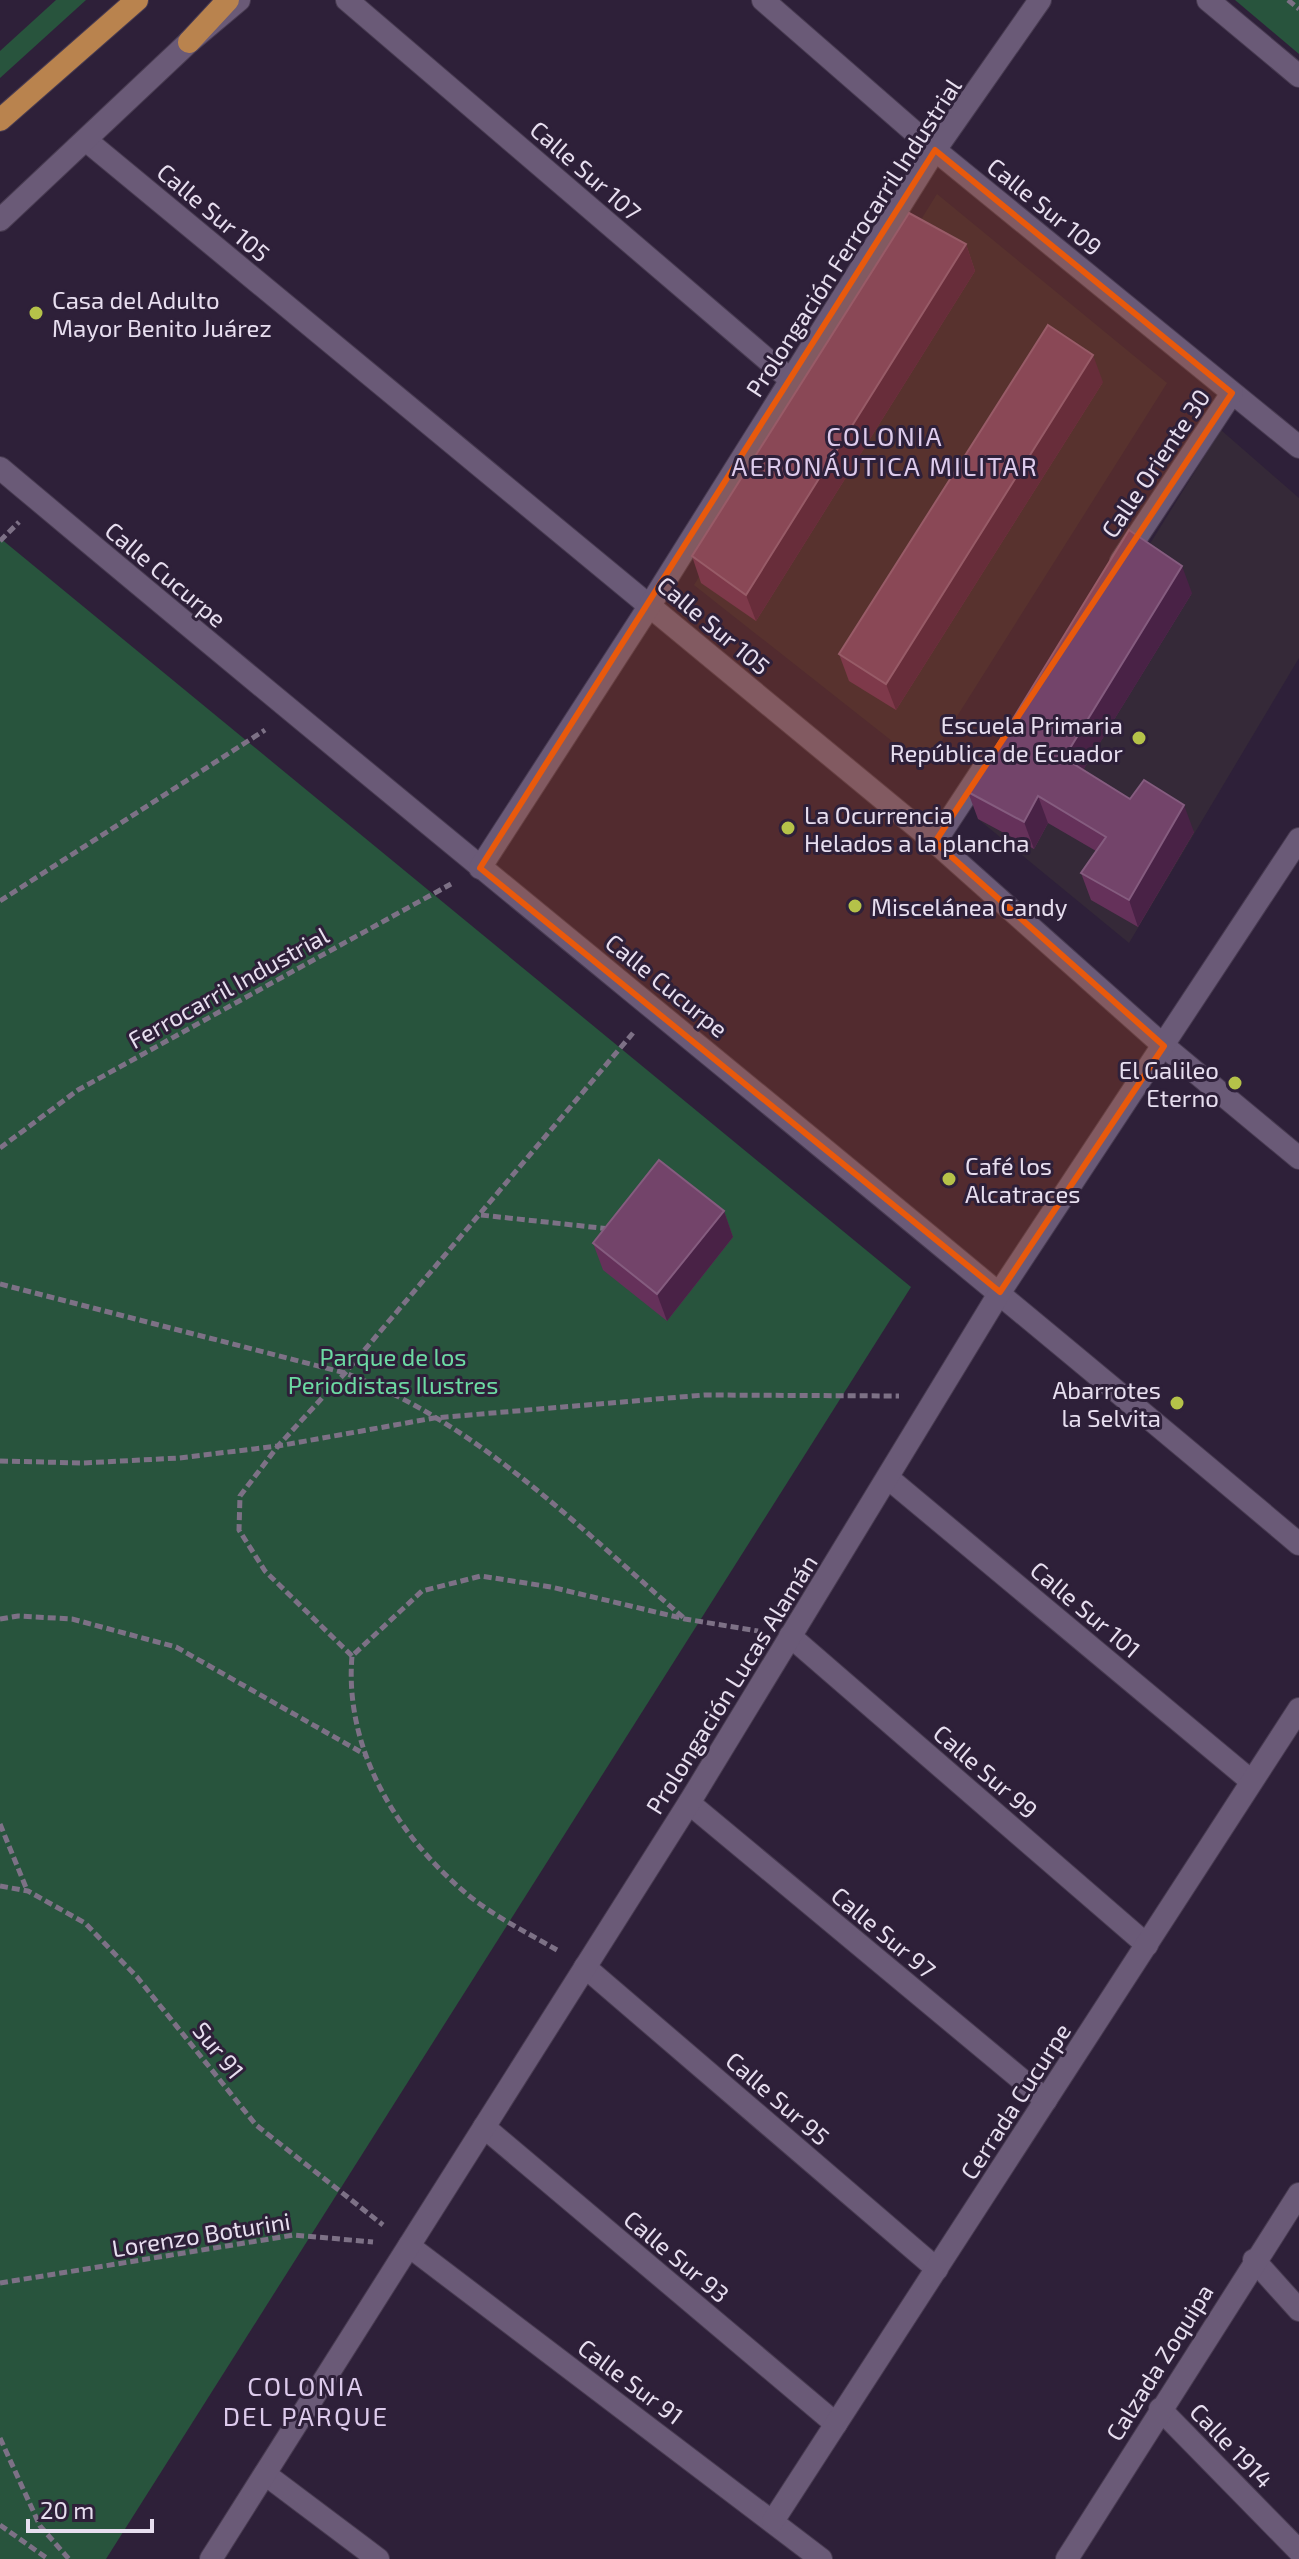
<svg xmlns="http://www.w3.org/2000/svg" width="1299" height="2559" font-family="'Exo 2',sans-serif">
	<style>
		.education { fill: #352938 }
		.green { fill: #28543d }
		.lines { fill: none; stroke-linecap: round; stroke-linejoin: round }
		.minor-casing { stroke: #483b51; stroke-width: 24 }
		.tertiary-casing { stroke: #483b51; stroke-width: 24 }
		.primary-casing { stroke: #483b51; stroke-width: 24 }
		.path { stroke: #7d7186; stroke-width: 5; stroke-dasharray: 8 4; stroke-linecap: butt }
		.minor { stroke: #6a5a77; stroke-width: 22 }
		.tertiary { stroke: #6a5a77; stroke-width: 22 }
		.primary { stroke: #b9834e; stroke-width: 22 }
		.wall { fill: #65315a }
		.shaded-wall { fill: #492246 }
		.building { fill: #73446a; stroke: #855c7f; stroke-width: 2 }
		.marked { fill: #e8590c; fill-opacity: 0.2; stroke: #e8590c; stroke-width: 6; stroke-linejoin: round }
		.poi-dot { fill: #b5c249; stroke: #2e2039; stroke-width: 3 }
		.labels { text-anchor: middle; dominant-baseline: central; stroke-width: 6; stroke-linejoin: round; paint-order: stroke }
		.street-label { font-size: 24px; fill: #e7deef; stroke: #2e2039 }
		.poi-label { font-size: 24px; fill: #e7deef; stroke: #2e2039; text-anchor: start }
		.park-label { font-size: 24px; fill: #6cdaa3; stroke: #2e2039 }
		.neighbourhood-label { font-size: 26px; letter-spacing: 2px; fill: #ddcbec; stroke: #2e2039 }
	</style>
	<rect width="100%" height="100%" fill="#2e2039"/>
	<g class="education">
		<path d="M937,194L1167,383L925,767L694,585Z"/>
		<path d="M1221,430L1299,498V658L1129,943L978,819Z"/>
	</g>
	<g class="green">
		<path d="M56,0H86L0,78V51Z"/>
		<path d="M1235,0H1299V54Z"/>
		<path d="M0,538L911,1287L106,2559H0Z"/>
	</g>
	<g class="lines">
		<defs>
			<g id="minor">
				<path d="M347,0L791,380"/>
				<path d="M763,0L935,150L1299,447"/>
				<path d="M87,141L935,842L1164,1046L1299,1158"/>
				<path d="M0,468C430,830 869,1181 1299,1544"/>
				<path d="M1121,561L1232,393"/>
				<path d="M935,842L985,766"/>
				<path d="M480,868L650,605L935,150L1040,0"/>
				<path d="M888,1478L1250,1780"/>
				<path d="M790,1636L1147,1945"/>
				<path d="M689,1803L1046,2100"/>
				<path d="M585,1967L937,2269"/>
				<path d="M484,2127L836,2424"/>
				<path d="M409,2246L821,2559"/>
				<path d="M1254,2260L1299,2310"/>
				<path d="M1160,2409L1299,2551"/>
				<path d="M265,2474L378,2559"/>
				<path d="M773,2521L1299,1709"/>
				<path d="M211,2559L689,1803L1000,1292L1299,839"/>
				<path d="M1067,2559L1299,2194"/>
			</g>
			<g id="tertiary">
				<path d="M1208,0L1299,76"/>
				<path d="M0,220L189,42L239,0"/>
			</g>
			<g id="primary">
				<path d="M189,42L228,0"/>
				<path d="M0,120L137,0"/>
			</g>
		</defs>
		<use href="#minor" class="minor-casing"/>
		<use href="#tertiary" class="tertiary-casing"/>
		<use href="#primary" class="primary-casing"/>
		<g class="path">
			<path d="M1288,0L1299,9"/>
			<path d="M0,541L19,522"/>
			<path d="M0,901L265,730"/>
			<path d="M0,1148L78,1090L451,884"/>
			<path d="M481,1215L610,1229"/>
			<path d="M0,1284L345,1373C478,1423 579,1528 685,1619"/>
			<path d="M0,1461L83,1463L179,1458L278,1446L434,1418L704,1395L899,1396"/>
			<path d="M0,1619L18,1616L72,1619L176,1647L366,1755"/>
			<path d="M352,1656L265,1571L239,1530L240,1496L278,1446L345,1373L633,1033"/>
			<path d="M0,1824L27,1890"/>
			<path d="M0,1886L28,1891L85,1923L137,1977L256,2125L383,2225"/>
			<path d="M557,1950C528,1933 495,1917 468,1895C398,1837 344,1750 352,1656L422,1591L481,1576L551,1587L685,1619L758,1631"/>
			<path d="M0,2283L294,2235L373,2242"/>
			<path d="M0,2438L40,2526L69,2559"/>
			<path d="M0,2525L48,2559"/>
		</g>
		<use href="#minor" class="minor"/>
		<use href="#tertiary" class="tertiary"/>
		<use href="#primary" class="primary"/>
	</g>
	<g class="wall">
		<path d="M966,244L975,271L756,621L701,583L692,556Z"/>
		<path d="M1103,382L896,710L849,681L839,654Z"/>
		<path d="M1192,593L1083,770L1130,799L1194,832L1138,927L1091,900L1081,873L1096,851L1048,823L1034,849L978,819L968,792Z"/>
		<path d="M724,1211L733,1237L667,1321L603,1270L593,1243Z"/>
	</g>
	<g class="shaded-wall">
		<path d="M966,244L975,271L756,621L746,595Z"/>
		<path d="M1093,355L1103,382L896,710L886,684Z"/>
		<path d="M1182,566L1192,593L1074,785L1064,758Z"/>
		<path d="M1038,796L1048,823L1034,849L1024,822Z"/>
		<path d="M1184,805L1194,832L1138,927L1129,900Z"/>
		<path d="M724,1211L733,1237L667,1321L657,1294Z"/>
	</g>
	<g class="building">
		<path d="M909,213L966,244L746,595L692,556Z"/>
		<path d="M1048,325L1093,355L886,684L839,654Z"/>
		<path d="M1129,530L1182,566L1064,758L1130,799L1144,780L1184,805L1129,900L1081,873L1106,837L1038,796L1024,822L968,792Z"/>
		<path d="M659,1160L724,1211L657,1294L593,1243Z"/>
	</g>
	<path class="marked" d="M935,150L1232,393L935,842L1164,1046L1000,1292L480,868Z"/>
	<g class="poi-dot">
		<circle cx="36" cy="313" r="8"/>
		<circle cx="1139" cy="738" r="8"/>
		<circle cx="788" cy="828" r="8"/>
		<circle cx="855" cy="906" r="8"/>
		<circle cx="1235" cy="1083" r="8"/>
		<circle cx="949" cy="1179" r="8"/>
		<circle cx="1177" cy="1403" r="8"/>
	</g>
	<g class="labels">
		<g class="street-label">
			<text transform="translate(586 170) rotate(41)">Calle Sur 107</text>
			<text transform="translate(1045 206) rotate(39)">Calle Sur 109</text>
			<text transform="translate(214 212) rotate(40)">Calle Sur 105</text>
			<text transform="translate(853 237) rotate(-57)">Prolongación Ferrocarril Industrial</text>
			<text transform="translate(1155 463) rotate(-56)">Calle Oriente 30</text>
			<text transform="translate(166 574) rotate(40)">Calle Cucurpe</text>
			<text transform="translate(714 625) rotate(40)">Calle Sur 105</text>
			<text transform="translate(667 985) rotate(39)">Calle Cucurpe</text>
			<text transform="translate(228 987) rotate(-29)">Ferrocarril Industrial</text>
			<text transform="translate(1086 1609) rotate(40)">Calle Sur 101</text>
			<text transform="translate(731 1684) rotate(-58)">Prolongación Lucas Alamán</text>
			<text transform="translate(986 1771) rotate(41)">Calle Sur 99</text>
			<text transform="translate(884 1932) rotate(40)">Calle Sur 97</text>
			<text transform="translate(219 2050) rotate(51)">Sur 91</text>
			<text transform="translate(778 2098) rotate(41)">Calle Sur 95</text>
			<text transform="translate(1015 2101) rotate(-57)">Cerrada Cucurpe</text>
			<text transform="translate(201 2234) rotate(-9)">Lorenzo Boturini</text>
			<text transform="translate(677 2256) rotate(40)">Calle Sur 93</text>
			<text transform="translate(1159 2362) rotate(-58)">Calzada Zoquipa</text>
			<text transform="translate(631 2381) rotate(37)">Calle Sur 91</text>
			<text transform="translate(1232 2445) rotate(46)">Calle 1914</text>
		</g>
		<g class="poi-label">
			<text x="52" y="299">Casa del Adulto<tspan x="52" dy="28">Mayor Benito Juárez</tspan></text>
			<text x="1123" y="724" text-anchor="end">Escuela Primaria<tspan x="1123" dy="28">República de Ecuador</tspan></text>
			<text x="804" y="814">La Ocurrencia<tspan x="804" dy="28">Helados a la plancha</tspan></text>
			<text x="871" y="906">Miscelánea Candy</text>
			<text x="1219" y="1069" text-anchor="end">El Galileo<tspan x="1219" dy="28">Eterno</tspan></text>
			<text x="965" y="1165">Café los<tspan x="965" dy="28">Alcatraces</tspan></text>
			<text x="1161" y="1389" text-anchor="end">Abarrotes<tspan x="1161" dy="28">la Selvita</tspan></text>
		</g>
		<g class="park-label">
			<text x="393" y="1356">Parque de los<tspan x="393" dy="28">Periodistas Ilustres</tspan></text>
		</g>
		<g class="neighbourhood-label">
			<text x="885" y="435">COLONIA<tspan x="885" dy="30">AERONÁUTICA MILITAR</tspan></text>
			<text x="306" y="2385">COLONIA<tspan x="306" dy="30">DEL PARQUE</tspan></text>
		</g>
	</g>
	<path d="M28 2519v12h124v-12" fill="none" stroke="#e7deef" stroke-width="4"/>
	<text x="40" y="2519" font-size="24" fill="#e7deef" stroke="#2e2039" stroke-width="6" paint-order="stroke">20 m</text>
</svg>
